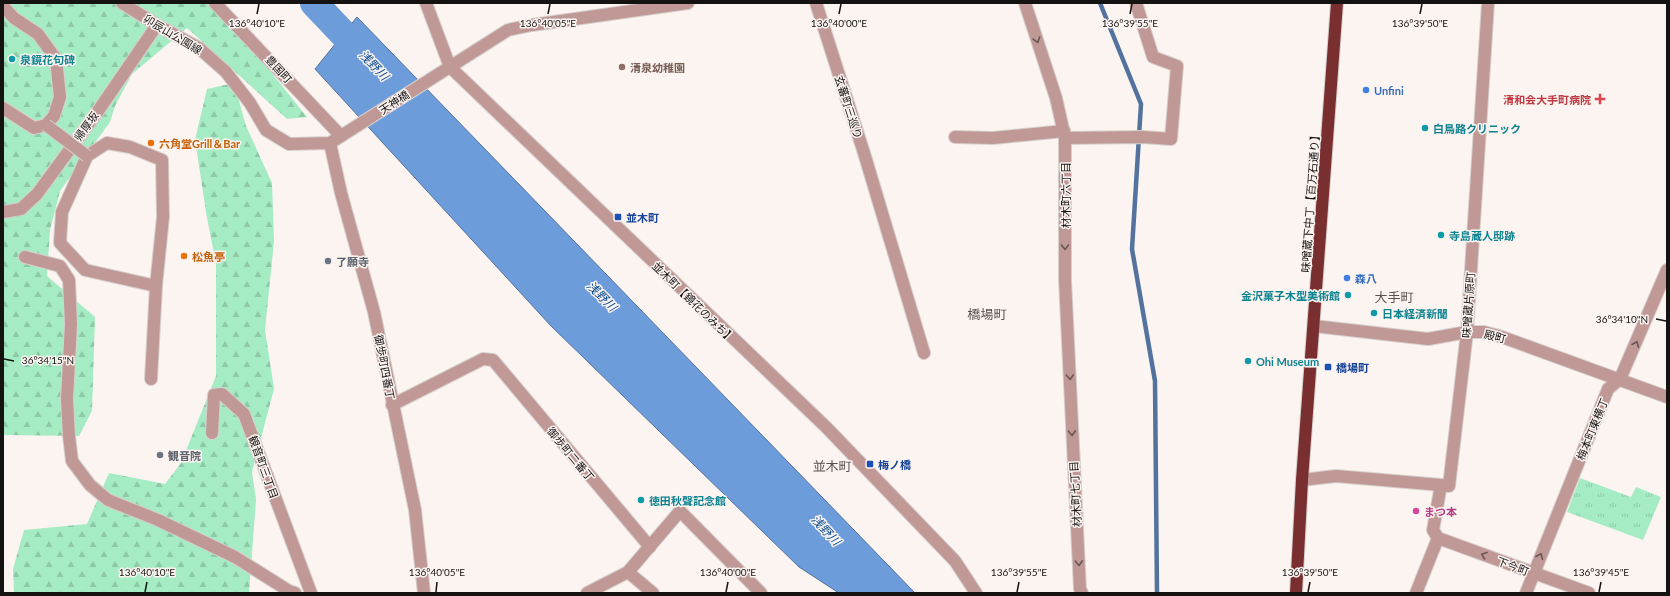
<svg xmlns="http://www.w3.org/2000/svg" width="1670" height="596" font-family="Lato,'Noto Sans JP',sans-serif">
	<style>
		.forest { fill: url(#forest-firs) }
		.park { fill: url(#park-tufts) }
		.water { fill: #6d9cda; stroke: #53739e }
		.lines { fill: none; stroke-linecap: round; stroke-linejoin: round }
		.stream { stroke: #53739e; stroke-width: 4.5 }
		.river { stroke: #6d9cda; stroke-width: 28 }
		.minor-casing { stroke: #d6d0cd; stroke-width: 14 }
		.highway-casing { stroke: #d6d0cd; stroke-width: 14 }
		.minor { stroke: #c09997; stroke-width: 12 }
		.highway { stroke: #792e30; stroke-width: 12 }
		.minor-bridge-casing { stroke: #d6d0cd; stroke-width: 14; stroke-linecap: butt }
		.minor-bridge { stroke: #c09997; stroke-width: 12 }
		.oneway { stroke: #6a5654 }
		.ticks { fill: none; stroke: #151312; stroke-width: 1.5 }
		.culture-dot { fill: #0f9aa8; stroke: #fbf4f1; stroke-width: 1.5 }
		.education-dot { fill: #8d6e63; stroke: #fbf4f1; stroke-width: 1.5 }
		.shop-dot { fill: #3f7fe0; stroke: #fbf4f1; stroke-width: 1.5 }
		.health-dot { fill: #e0444e; stroke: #fbf4f1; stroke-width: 1.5 }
		.food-dot { fill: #e8710a; stroke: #fbf4f1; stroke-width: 1.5 }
		.transit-dot { fill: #1a4fb4; stroke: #fbf4f1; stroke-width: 1.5 }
		.worship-dot { fill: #6b7280; stroke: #fbf4f1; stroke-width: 1.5 }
		.hotel-dot { fill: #d1479c; stroke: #fbf4f1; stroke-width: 1.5 }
		.labels { text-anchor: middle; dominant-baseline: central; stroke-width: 3; stroke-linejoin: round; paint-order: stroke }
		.street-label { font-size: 11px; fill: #151312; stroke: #fbf4f1 }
		.culture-label { font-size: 11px; font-weight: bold; fill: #0d838f; stroke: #fbf4f1; text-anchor: start }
		.education-label { font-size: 11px; font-weight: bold; fill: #785e54; stroke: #fbf4f1; text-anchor: start }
		.shop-label { font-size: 11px; font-weight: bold; fill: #366cbe; stroke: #fbf4f1; text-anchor: start }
		.health-label { font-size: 11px; font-weight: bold; fill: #be3a42; stroke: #fbf4f1; text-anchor: end }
		.food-label { font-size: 11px; font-weight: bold; fill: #c56008; stroke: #fbf4f1; text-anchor: start }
		.transit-label { font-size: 11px; font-weight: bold; fill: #164399; stroke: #fbf4f1; text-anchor: start }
		.worship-label { font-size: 11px; font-weight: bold; fill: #5b616d; stroke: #fbf4f1; text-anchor: start }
		.hotel-label { font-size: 11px; font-weight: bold; fill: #b23c85; stroke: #fbf4f1; text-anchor: start }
		.water-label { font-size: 12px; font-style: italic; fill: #074892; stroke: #fbf4f1 }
		.quarter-label { font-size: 13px; fill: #58514f; stroke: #fbf4f1 }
		.ticks-label { font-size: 10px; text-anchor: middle; fill: #151312; stroke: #fbf4f1; stroke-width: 3; stroke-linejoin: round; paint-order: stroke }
	</style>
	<defs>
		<pattern id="forest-firs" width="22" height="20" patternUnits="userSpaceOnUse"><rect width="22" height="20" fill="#a5ebc4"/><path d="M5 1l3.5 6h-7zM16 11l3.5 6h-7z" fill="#8dc9a7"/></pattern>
		<pattern id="park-tufts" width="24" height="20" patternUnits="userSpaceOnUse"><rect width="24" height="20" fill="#a5ebc4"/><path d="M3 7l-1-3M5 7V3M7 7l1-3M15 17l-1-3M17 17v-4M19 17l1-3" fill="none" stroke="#8dc9a7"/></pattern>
	</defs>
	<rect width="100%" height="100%" fill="#fbf4f1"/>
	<g class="forest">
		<path d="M3,3H213L218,6L307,117L287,119L187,28L132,74L115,106L110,122L60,191L50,230L47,276L95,317L92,411L79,436L3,435Z"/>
		<path d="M234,83L246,126L272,183L274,241L265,330L274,389L252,472L256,500L249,593H14L13,569L24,530L87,524L109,473L165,484L181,463L216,376V263L207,218L195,140L207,89Z"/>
	</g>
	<path class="park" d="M1580,478L1631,497L1636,487L1661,497L1643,540L1567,512Z"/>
	<path class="water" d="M357,17L915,593H839L799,567L551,326L315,69Z"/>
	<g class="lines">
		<path class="stream" d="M1100,3L1141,104L1132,249L1155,381L1157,593"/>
		<path class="river" d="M314,3L370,62"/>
		<defs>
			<g id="minor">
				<path d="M122,3L157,25L199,48L226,72L250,103L266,130L289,144L330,143L508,30L532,25L688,3"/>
				<path d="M215,3L341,136"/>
				<path d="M426,3L450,67L826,427L955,561L976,593"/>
				<path d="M816,3L864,153L924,353"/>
				<path d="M1025,3L1056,98L1065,138V280L1080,589L1082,593"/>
				<path d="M3,6L14,18L38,34L56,59L60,97L54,116L46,125L34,128L3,108"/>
				<path d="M955,137L993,138L1064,131"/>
				<path d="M1065,138L1143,137L1171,139L1177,66L1153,57L1136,3"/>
				<path d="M330,143L341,193L374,312L415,510L424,593"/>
				<path d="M3,212L21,209L37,194L98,111L157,25"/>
				<path d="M25,257L60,266L69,280L71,324L67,399L69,436L72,461L90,485L108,500L158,520L235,557L289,591L295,593"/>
				<path d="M1314,326L1428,339L1467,332H1484L1502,337L1667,397"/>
				<path d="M151,379L156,286L163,217L162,160L130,147L107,143L87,156L62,212L60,243L85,270L156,286"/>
				<path d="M392,405L483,359L493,360L650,547"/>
				<path d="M212,433L214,395L222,394L244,414L311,593"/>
				<path d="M1302,480L1336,476L1441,485"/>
				<path d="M1438,538L1589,593"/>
				<path d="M628,572L653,593"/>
				<path d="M587,593L628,572L680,511L761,593"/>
				<path d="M1416,593L1438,538L1433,530L1441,485L1449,486L1467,332L1488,3"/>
				<path d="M1526,593L1608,389L1620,379L1667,270"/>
			</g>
			<path id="highway" d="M1296,593L1302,480L1337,3"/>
		</defs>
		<use href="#minor" class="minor-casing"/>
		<use href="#highway" class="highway-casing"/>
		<use href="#minor" class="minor"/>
		<use href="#highway" class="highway"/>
		<defs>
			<path id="minor-bridge" d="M46,125L87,156"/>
		</defs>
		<use href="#minor-bridge" class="minor-bridge-casing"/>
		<use href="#minor-bridge" class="minor-bridge"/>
	</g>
	<defs><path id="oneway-chevron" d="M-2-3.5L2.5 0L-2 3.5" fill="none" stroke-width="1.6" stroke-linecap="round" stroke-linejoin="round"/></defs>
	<g class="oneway">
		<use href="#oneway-chevron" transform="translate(1037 40) rotate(72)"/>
		<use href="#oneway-chevron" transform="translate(1065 247) rotate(90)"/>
		<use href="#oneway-chevron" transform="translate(1636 344) rotate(-67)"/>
		<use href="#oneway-chevron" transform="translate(1070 377) rotate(87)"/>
		<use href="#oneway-chevron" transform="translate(1072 433) rotate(87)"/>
		<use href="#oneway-chevron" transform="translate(1484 555) rotate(-160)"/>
		<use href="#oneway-chevron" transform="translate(1540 556) rotate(-68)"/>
		<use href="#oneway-chevron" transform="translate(1079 563) rotate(87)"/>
	</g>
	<path class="ticks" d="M257,14L259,4M548,14L550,4M839,14L841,4M1130,14L1132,4M1420,14L1422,4M1656,319L1666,321M4,359L14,361M145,592L147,582M436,592L437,582M726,592L728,582M1017,592L1019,582M1308,592L1310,582M1599,592L1601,582"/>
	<g class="culture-dot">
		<circle cx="12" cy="59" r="4"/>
		<circle cx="1425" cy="128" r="4"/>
		<circle cx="1441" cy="235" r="4"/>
		<circle cx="1348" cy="295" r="4"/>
		<circle cx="1374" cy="313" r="4"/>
		<circle cx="1248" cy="361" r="4"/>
		<circle cx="641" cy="500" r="4"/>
	</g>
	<circle class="education-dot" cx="622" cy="67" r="4"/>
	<g class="shop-dot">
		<circle cx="1366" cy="90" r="4"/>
		<circle cx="1347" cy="278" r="4"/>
	</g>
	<path class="health-dot" d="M1598 93h4v4h4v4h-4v4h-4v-4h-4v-4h4z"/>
	<g class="food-dot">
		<circle cx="151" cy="143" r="4"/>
		<circle cx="184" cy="256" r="4"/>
	</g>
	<g class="transit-dot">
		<rect x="614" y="213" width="8" height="8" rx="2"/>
		<rect x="1324" y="363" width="8" height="8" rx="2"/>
		<rect x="866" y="460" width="8" height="8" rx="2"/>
	</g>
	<g class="worship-dot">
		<circle cx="328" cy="261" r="4"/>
		<circle cx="160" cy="455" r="4"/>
	</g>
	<circle class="hotel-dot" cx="1416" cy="511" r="4"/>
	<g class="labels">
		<g class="street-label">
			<text transform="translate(173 34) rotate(31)">卯辰山公園線</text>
			<text transform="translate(279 69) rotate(47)">豊国町</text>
			<text transform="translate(394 102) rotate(-33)">天神橋</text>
			<text transform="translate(849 107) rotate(72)">玄蕃町三巡り</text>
			<text transform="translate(86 126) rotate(-54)">帰厚坂</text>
			<text transform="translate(1065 195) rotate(-90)">材木町六丁目</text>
			<text transform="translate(1310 201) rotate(-86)">味噌蔵下中丁【百万石通り】</text>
			<text transform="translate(694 302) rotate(44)">並木町【鏡花のみち】</text>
			<text transform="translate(1468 305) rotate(-86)">味噌蔵片原町</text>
			<text transform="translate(1495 336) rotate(14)">殿町</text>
			<text transform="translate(385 367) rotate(79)">御歩町四番丁</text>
			<text transform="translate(1592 429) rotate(-68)">梅本町東横丁</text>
			<text transform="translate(571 454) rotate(50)">御歩町二番丁</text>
			<text transform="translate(264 467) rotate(70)">観音町三丁目</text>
			<text transform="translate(1075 494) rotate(-93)">材木町七丁目</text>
			<text transform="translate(1513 566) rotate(20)">下今町</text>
		</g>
		<g class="culture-label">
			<text x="20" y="59">泉鏡花句碑</text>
			<text x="1433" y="128">白鳥路クリニック</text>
			<text x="1449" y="235">寺島蔵人邸跡</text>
			<text x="1340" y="295" text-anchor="end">金沢菓子木型美術館</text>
			<text x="1382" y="313">日本経済新聞</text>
			<text x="1256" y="361">Ohi Museum</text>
			<text x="649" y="500">徳田秋聲記念館</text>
		</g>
		<g class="education-label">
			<text x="630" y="67">清泉幼稚園</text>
		</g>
		<g class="shop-label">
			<text x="1374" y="90">Unfini</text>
			<text x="1355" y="278">森八</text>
		</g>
		<g class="health-label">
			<text x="1591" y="99">清和会大手町病院</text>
		</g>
		<g class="food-label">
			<text x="159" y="143">六角堂Grill＆Bar</text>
			<text x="192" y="256">松魚亭</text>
		</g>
		<g class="transit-label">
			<text x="626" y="217">並木町</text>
			<text x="1336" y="367">橋場町</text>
			<text x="878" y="464">梅ノ橋</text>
		</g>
		<g class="worship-label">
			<text x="336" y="261">了願寺</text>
			<text x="168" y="455">観音院</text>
		</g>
		<g class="hotel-label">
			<text x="1424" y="511">まつ本</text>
		</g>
		<g class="water-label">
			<text transform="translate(374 65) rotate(46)">浅野川</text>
			<text transform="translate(602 296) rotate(45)">浅野川</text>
			<text transform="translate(826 530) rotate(47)">浅野川</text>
		</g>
		<g class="quarter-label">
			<text x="1394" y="297">大手町</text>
			<text x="987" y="314">橋場町</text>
			<text x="832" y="466">並木町</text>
		</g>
	</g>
	<g class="ticks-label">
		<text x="257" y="27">136°40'10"E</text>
		<text x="548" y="27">136°40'05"E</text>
		<text x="839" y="27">136°40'00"E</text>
		<text x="1130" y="27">136°39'55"E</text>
		<text x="1420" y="27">136°39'50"E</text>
		<text x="1622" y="323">36°34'10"N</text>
		<text x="48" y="364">36°34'15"N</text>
		<text x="147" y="576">136°40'10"E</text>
		<text x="437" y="576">136°40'05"E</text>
		<text x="728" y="576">136°40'00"E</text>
		<text x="1019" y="576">136°39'55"E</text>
		<text x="1310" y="576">136°39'50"E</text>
		<text x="1601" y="576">136°39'45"E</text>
	</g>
	<rect width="1670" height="596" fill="none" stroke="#151312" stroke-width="8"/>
</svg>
